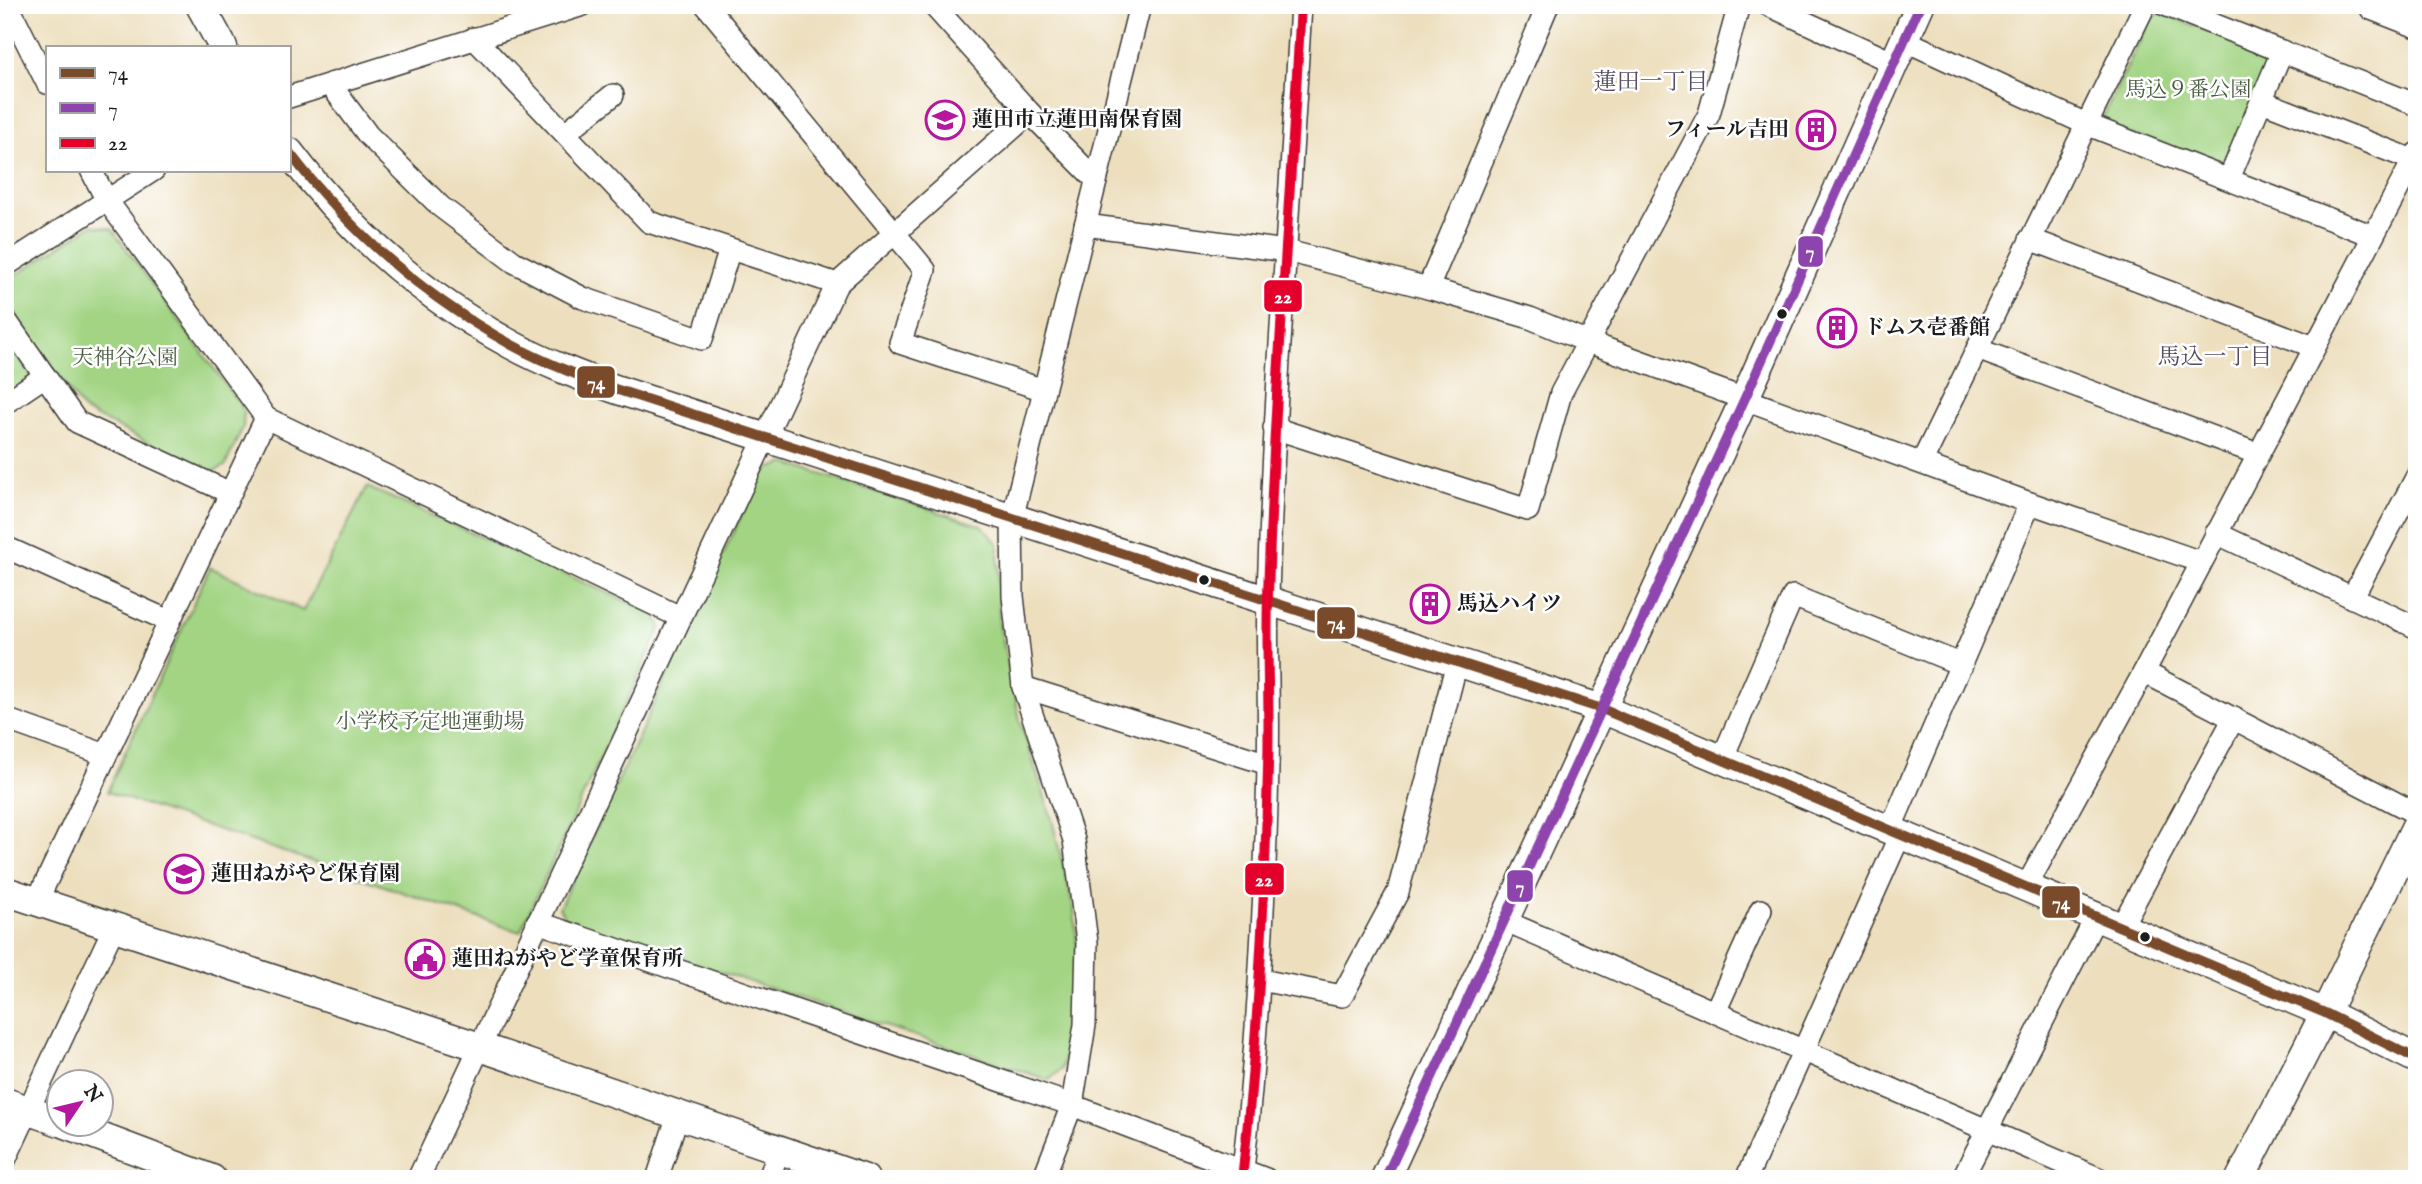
<svg xmlns="http://www.w3.org/2000/svg" width="2422" height="1184" font-family="'IM FELL English','Noto Serif JP',serif">
	<style>
		.green { fill: #a2d483; stroke: #5f7850; stroke-width: 2 }
		.lines { fill: none; stroke-linecap: round; stroke-linejoin: round }
		.minor-casing { stroke: #3b3934; stroke-width: 24 }
		.tertiary-casing { stroke: #3b3934; stroke-width: 31 }
		.minor { stroke: #fff; stroke-width: 21 }
		.tertiary { stroke: #fff; stroke-width: 28 }
		.bus-1-casing { stroke: #fff; stroke-width: 16 }
		.bus-2-casing { stroke: #fff; stroke-width: 16 }
		.bus-3-casing { stroke: #fff; stroke-width: 16 }
		.bus-1 { stroke: #7a4b2a; stroke-width: 10 }
		.bus-2 { stroke: #8e44ad; stroke-width: 10 }
		.bus-3 { stroke: #e4002b; stroke-width: 10 }
		.bus-dot { fill: #1c1c1c; stroke: #fff; stroke-width: 2.5 }
		.labels { text-anchor: middle; dominant-baseline: central; stroke-width: 5; stroke-linejoin: round; paint-order: stroke }
		.park-label { font-size: 21px; fill: #4b5c40; stroke: #fff }
		.poi-label { font-size: 21px; font-weight: bold; fill: #1c1c1c; stroke: #fff; text-anchor: start }
		.neighbourhood-label { font-size: 23px; fill: #574d60; stroke: #fff }
		.line-badge { stroke: #fff; stroke-width: 2.5 }
		.badge-label { font-size: 19px; text-anchor: middle; font-weight: bold; fill: #fff }
	</style>
	<rect width="100%" height="100%" fill="#fff"/>
	<filter id="ink" filterUnits="userSpaceOnUse"><feTurbulence type="fractalNoise" baseFrequency=".0143" numOctaves="2"/><feDisplacementMap in="SourceGraphic" scale="14" xChannelSelector="R" yChannelSelector="G"/><feConvolveMatrix kernelMatrix="1 2 1 2 8 2 1 2 1" color-interpolation-filters="sRGB"/></filter>
	<filter id="wash" filterUnits="userSpaceOnUse"><feTurbulence type="fractalNoise" baseFrequency=".00686" numOctaves="4" result="noise"/><feDisplacementMap in="SourceGraphic" scale="28" xChannelSelector="R" yChannelSelector="G"/><feGaussianBlur stdDeviation="1.57" result="paint"/><feColorMatrix in="noise" values="0 0 0 0 0 0 0 0 0 0 0 0 0 0 0 0 0 1.4 0 .05"/><feComposite in="paint" operator="in"/></filter>
	<g filter="url(#wash)">
		<rect width="100%" height="100%" fill="#eddfbe"/>
		<g class="green">
			<path d="M2162,13L2267,53L2271,63L2226,162L2219,167L2109,127L2103,117L2151,18Z"/>
			<path d="M92,225L112,229L244,410L243,427L225,466L210,473L84,411L5,301V282Z"/>
			<path d="M5,338L33,378L5,397Z"/>
			<path d="M785,463L983,526L998,544L999,623L1021,725L1051,816L1074,909L1079,969L1062,1069L1049,1080L568,922L559,908L762,471Z"/>
			<path d="M367,487L655,614L661,627L520,932L107,792L210,567L303,611Z"/>
		</g>
	</g>
	<g filter="url(#ink)">
		<g class="lines">
			<defs>
				<g id="minor">
					<path d="M8,5L47,83"/>
					<path d="M706,5L925,270L900,343L1044,390"/>
					<path d="M933,5L1030,113L1095,179"/>
					<path d="M1768,5L1894,63"/>
					<path d="M2165,5L2417,105"/>
					<path d="M2371,9L2417,27"/>
					<path d="M474,38L649,222L837,284"/>
					<path d="M1904,40L2086,124L2373,236"/>
					<path d="M330,84L368,135L441,207L514,262L583,298L702,339L730,249"/>
					<path d="M289,97L583,5"/>
					<path d="M2262,101L2413,160"/>
					<path d="M565,133L613,95"/>
					<path d="M91,170L106,199L266,418L680,617"/>
					<path d="M2229,179L2282,51"/>
					<path d="M1085,225L1287,251L1428,288L1530,318L1588,342L2030,503L2201,562"/>
					<path d="M2030,239L2314,347"/>
					<path d="M5,266L154,170"/>
					<path d="M1428,288L1548,5"/>
					<path d="M5,319L77,422L230,493"/>
					<path d="M1977,349L2258,454"/>
					<path d="M5,403L45,376"/>
					<path d="M1274,428L1528,510L1561,393L1709,114L1739,5"/>
					<path d="M1922,462L2145,5"/>
					<path d="M2216,533L2417,628"/>
					<path d="M5,547L169,621"/>
					<path d="M2352,598L2417,476"/>
					<path d="M2144,672L2417,814"/>
					<path d="M1023,687L1268,764"/>
					<path d="M5,719L106,755"/>
					<path d="M1722,759L1793,596L1962,665"/>
					<path d="M1890,830L2030,503"/>
					<path d="M2026,887L2144,672L2417,153"/>
					<path d="M37,901L266,418"/>
					<path d="M1504,921L2100,1179"/>
					<path d="M537,922L1072,1105L1266,1179"/>
					<path d="M2121,927L2234,718"/>
					<path d="M1261,980L1342,996L1398,892L1457,662"/>
					<path d="M1715,1012L1761,910"/>
					<path d="M5,1160L114,927"/>
					<path d="M1243,1170C1258,1036 1265,901 1268,766C1270,710 1266,653 1268,596C1274,399 1290,202 1301,5"/>
					<path d="M418,1179L837,284L1030,113"/>
					<path d="M657,1179L678,1115"/>
					<path d="M769,1179L779,1149"/>
					<path d="M1043,1179L1072,1105L1085,1025L1087,942L1074,840L1023,687L1013,596L1012,519L1140,5"/>
					<path d="M1746,1179L1900,835"/>
					<path d="M1962,1179L2096,917"/>
				</g>
				<g id="tertiary">
					<path d="M200,5L223,47"/>
					<path d="M289,152C350,232 424,297 512,345C545,363 580,376 615,389L1602,709L2325,1013L2417,1059"/>
					<path d="M5,891L480,1047L865,1179"/>
					<path d="M5,1102L60,1122"/>
					<path d="M66,1124L212,1179"/>
					<path d="M1385,1179L1745,398L1920,5"/>
					<path d="M2240,1179L2325,1013L2417,824"/>
				</g>
			</defs>
			<use href="#minor" class="minor-casing"/>
			<use href="#tertiary" class="tertiary-casing"/>
			<use href="#minor" class="minor"/>
			<use href="#tertiary" class="tertiary"/>
			<defs>
				<path id="bus-1" d="M289,152C350,232 424,297 512,345C545,363 580,376 615,389L1602,709L2325,1013L2417,1059"/>
				<path id="bus-2" d="M1385,1179L1745,398L1920,5"/>
				<path id="bus-3" d="M1243,1170C1258,1036 1265,901 1268,766C1270,710 1266,653 1268,596C1274,399 1290,202 1301,5"/>
			</defs>
			<use href="#bus-1" class="bus-1-casing"/>
			<use href="#bus-2" class="bus-2-casing"/>
			<use href="#bus-3" class="bus-3-casing"/>
			<use href="#bus-1" class="bus-1"/>
			<use href="#bus-2" class="bus-2"/>
			<use href="#bus-3" class="bus-3"/>
		</g>
	</g>
	<defs>
		<symbol id="school-ring" viewBox="-11 -11 22 22"><circle r="9.5" fill="#fff" stroke="#b5179e" stroke-width="1.5"/><path d="M0-5L7-2L0 1L-7-2ZM-4 1L0 2.5L4 1V4Q0 6-4 4Z" fill="#b5179e"/></symbol>
		<symbol id="building-ring" viewBox="-11 -11 22 22"><circle r="9.5" fill="#fff" stroke="#b5179e" stroke-width="1.5"/><path d="M-4-6H4V6H1V3H-1V6H-4ZM-2.5-4.3h1.7v1.8h-1.7ZM.8-4.3h1.7v1.8H.8ZM-2.5-1h1.7V.8h-1.7ZM.8-1h1.7V.8H.8Z" fill="#b5179e"/></symbol>
		<symbol id="civic-ring" viewBox="-11 -11 22 22"><circle r="9.5" fill="#fff" stroke="#b5179e" stroke-width="1.5"/><path d="M-.6-6.5H3V-4.5H.6V-3L4-1V1h2V6H-6V1h2V-1L-.6-3ZM-1.2 2.5V6h2.4V2.5Z" fill="#b5179e"/></symbol>
	</defs>
	<g fill-rule="evenodd">
		<use href="#school-ring" x="923" y="98" width="44" height="44"/>
		<use href="#building-ring" x="1794" y="108" width="44" height="44"/>
		<use href="#building-ring" x="1815" y="306" width="44" height="44"/>
		<use href="#building-ring" x="1408" y="582" width="44" height="44"/>
		<use href="#school-ring" x="162" y="852" width="44" height="44"/>
		<use href="#civic-ring" x="403" y="937" width="44" height="44"/>
	</g>
	<g class="bus-dot">
		<circle cx="1782" cy="314" r="6"/>
		<circle cx="1204" cy="580" r="6"/>
		<circle cx="2145" cy="937" r="6"/>
	</g>
	<g class="labels">
		<g class="park-label">
			<text x="2188" y="90">馬込９番公園</text>
			<text x="125" y="358">天神谷公園</text>
			<text x="430" y="722">小学校予定地運動場</text>
		</g>
		<g class="poi-label">
			<text x="972" y="120">蓮田市立蓮田南保育園</text>
			<text x="1789" y="130" text-anchor="end">フィール吉田</text>
			<text x="1864" y="328">ドムス壱番館</text>
			<text x="1457" y="604">馬込ハイツ</text>
			<text x="211" y="874">蓮田ねがやど保育園</text>
			<text x="452" y="959">蓮田ねがやど学童保育所</text>
		</g>
		<g class="neighbourhood-label">
			<text x="1651" y="82">蓮田一丁目</text>
			<text x="2215" y="357">馬込一丁目</text>
		</g>
	</g>
	<g class="line-badge">
		<rect x="1797" y="235" width="27" height="33" rx="7" fill="#8e44ad"/>
		<rect x="1263" y="279" width="40" height="34" rx="7" fill="#e4002b"/>
		<rect x="576" y="365" width="40" height="34" rx="7" fill="#7a4b2a"/>
		<rect x="1316" y="606" width="40" height="34" rx="7" fill="#7a4b2a"/>
		<rect x="1244" y="862" width="41" height="34" rx="7" fill="#e4002b"/>
		<rect x="1506" y="869" width="28" height="34" rx="7" fill="#8e44ad"/>
		<rect x="2041" y="885" width="40" height="34" rx="7" fill="#7a4b2a"/>
	</g>
	<g class="badge-label">
		<text x="1810" y="258">7</text>
		<text x="1283" y="303">22</text>
		<text x="596" y="389">74</text>
		<text x="1336" y="629">74</text>
		<text x="1264" y="886">22</text>
		<text x="1520" y="893">7</text>
		<text x="2061" y="909">74</text>
	</g>
	<rect width="2422" height="1184" fill="none" stroke="#fff" stroke-width="28"/>
	<rect x="46" y="46" width="245" height="126" fill="#ffffff" stroke="#a4a4a4" stroke-width="2"/>
	<rect x="60" y="68" width="35" height="10" fill="#7a4b2a" stroke="#a4a4a4" stroke-width="2"/>
	<text x="108" y="80" font-size="21" fill="#1c1c1c">74</text>
	<rect x="60" y="103" width="35" height="10" fill="#8e44ad" stroke="#a4a4a4" stroke-width="2"/>
	<text x="108" y="116" font-size="21" fill="#1c1c1c">7</text>
	<rect x="60" y="138" width="35" height="10" fill="#e4002b" stroke="#a4a4a4" stroke-width="2"/>
	<text x="108" y="150" font-size="21" fill="#1c1c1c">22</text>
	<g transform="translate(80 1103) rotate(55)"><circle r="33" fill="#ffffff" stroke="#a4a4a4" stroke-width="2"/>
	<path d="M0-5L12 26L0 18L-12 26Z" fill="#b5179e"/>
	<text y="-10" font-size="19" font-weight="bold" text-anchor="middle" fill="#1c1c1c">N</text>
	</g>
</svg>
